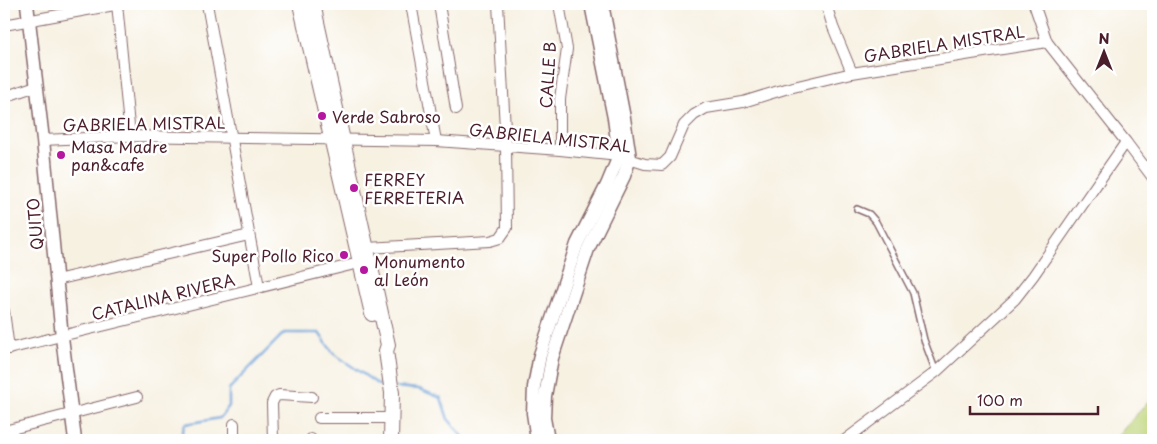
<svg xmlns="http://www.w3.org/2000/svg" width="1157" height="444" font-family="'Playpen Sans',sans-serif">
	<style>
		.green { fill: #bdd478; stroke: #847a52 }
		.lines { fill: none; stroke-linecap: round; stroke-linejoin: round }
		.stream { stroke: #6aa0d8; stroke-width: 2.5 }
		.service-casing { stroke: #87686b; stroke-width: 8 }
		.minor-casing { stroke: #87686b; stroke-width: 12 }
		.tertiary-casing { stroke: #87686b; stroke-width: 15 }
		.secondary-casing { stroke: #87686b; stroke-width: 16 }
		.service { stroke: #fff; stroke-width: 5 }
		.minor { stroke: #fff; stroke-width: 10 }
		.tertiary { stroke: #fff; stroke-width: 12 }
		.secondary { stroke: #fff; stroke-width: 14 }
		.poi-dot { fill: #b5179e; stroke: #fff; stroke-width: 2 }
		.labels { text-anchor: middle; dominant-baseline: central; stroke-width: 5; stroke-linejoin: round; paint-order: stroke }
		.street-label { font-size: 16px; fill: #4a1f2b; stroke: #fff }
		.poi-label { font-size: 16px; fill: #4a1f2b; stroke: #fff; text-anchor: start }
	</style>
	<rect width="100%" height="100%" fill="#fff"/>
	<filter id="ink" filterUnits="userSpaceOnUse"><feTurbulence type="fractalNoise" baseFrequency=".02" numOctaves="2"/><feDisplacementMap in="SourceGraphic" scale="10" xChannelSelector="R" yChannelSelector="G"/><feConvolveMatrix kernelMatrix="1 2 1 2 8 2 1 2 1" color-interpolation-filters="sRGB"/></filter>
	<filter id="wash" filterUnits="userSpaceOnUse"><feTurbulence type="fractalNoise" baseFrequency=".0096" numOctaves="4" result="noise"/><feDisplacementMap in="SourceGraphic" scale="20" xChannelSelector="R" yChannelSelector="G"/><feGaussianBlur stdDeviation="1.12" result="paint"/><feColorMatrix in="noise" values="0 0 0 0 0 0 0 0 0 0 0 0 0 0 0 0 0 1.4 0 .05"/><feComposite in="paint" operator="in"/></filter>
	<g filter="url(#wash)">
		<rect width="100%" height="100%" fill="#f7f1e2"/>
		<path class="green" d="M1153,396V440H1114Z"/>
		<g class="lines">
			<g class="stream">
				<path d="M395,387L419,389L441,398L448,419L466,440"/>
				<path d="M180,440L185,424L220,418L229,406V389L284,333H319L334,354L379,385L387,386"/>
				<path d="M495,440L500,438L509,440"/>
			</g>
		</g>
	</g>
	<g filter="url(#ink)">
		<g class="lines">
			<defs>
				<path id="service" d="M857,209L869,214L876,222L913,293L924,340L936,372"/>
				<g id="minor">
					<path d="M117,4L130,136"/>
					<path d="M207,4L259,287"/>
					<path d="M411,4L436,141"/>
					<path d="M439,4L456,109"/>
					<path d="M559,4L567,49L560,99V150"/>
					<path d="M826,4L833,27L852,73"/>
					<path d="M1034,4L1047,42L1126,142L1153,178"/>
					<path d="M4,25L120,4"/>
					<path d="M4,97L36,86"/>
					<path d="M43,140L130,136L436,141L560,150L619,156L645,164L662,165L670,157L684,125L694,115L706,108L743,102L785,89L852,73L1047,42"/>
					<path d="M367,248L490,241L500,238L507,228L506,146L498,4"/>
					<path d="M56,280L249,235"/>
					<path d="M4,311L9,349"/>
					<path d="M4,350L359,263"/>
					<path d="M319,418H391"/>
					<path d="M234,424V440"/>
					<path d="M4,431L137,397"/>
					<path d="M311,439V440"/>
					<path d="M273,440L272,403L275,397L279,395L312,397"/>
					<path d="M845,440L936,372L1015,299L1033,276L1126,142"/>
				</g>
				<g id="tertiary">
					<path d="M27,4L43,140L62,337L75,440"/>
					<path d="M537,440L533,413L534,387L540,355L577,244L607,185L619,156L614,118L591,4"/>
					<path d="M548,440L544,418L545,396L552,358L588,249L624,176L630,158L624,118L602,4"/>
				</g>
				<g id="secondary">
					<path d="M300,4L372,314"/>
					<path d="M313,4L388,345L386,351L392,393L391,440"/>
				</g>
			</defs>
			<use href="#service" class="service-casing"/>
			<use href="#minor" class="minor-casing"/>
			<use href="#tertiary" class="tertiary-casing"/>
			<use href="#secondary" class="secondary-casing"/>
			<use href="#service" class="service"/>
			<use href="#minor" class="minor"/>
			<use href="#tertiary" class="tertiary"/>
			<use href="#secondary" class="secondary"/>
		</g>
	</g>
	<g class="poi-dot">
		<circle cx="322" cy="116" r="5"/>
		<circle cx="61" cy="155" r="5"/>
		<circle cx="354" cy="188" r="5"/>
		<circle cx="344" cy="255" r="5"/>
		<circle cx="364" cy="270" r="5"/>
	</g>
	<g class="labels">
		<g class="street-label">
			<text transform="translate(944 43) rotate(-9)">GABRIELA MISTRAL</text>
			<text transform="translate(547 75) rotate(-86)">CALLE B</text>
			<text transform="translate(144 123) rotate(-1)">GABRIELA MISTRAL</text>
			<text transform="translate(550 137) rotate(6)">GABRIELA MISTRAL</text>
			<text transform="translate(34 224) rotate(-95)">QUITO</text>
			<text transform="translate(163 296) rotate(-14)">CATALINA RIVERA</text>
		</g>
		<g class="poi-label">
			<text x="332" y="116">Verde Sabroso</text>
			<text x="71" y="146">Masa Madre<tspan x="71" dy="18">pan&amp;cafe</tspan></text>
			<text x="364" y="179">FERREY<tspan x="364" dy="18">FERRETERIA</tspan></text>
			<text x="334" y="255" text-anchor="end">Super Pollo Rico</text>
			<text x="374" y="261">Monumento<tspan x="374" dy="18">al León</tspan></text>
		</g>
	</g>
	<rect width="1157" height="444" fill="none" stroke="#fff" stroke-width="20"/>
	<g transform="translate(1104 52)" stroke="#ffffff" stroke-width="4" paint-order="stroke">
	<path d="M0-4L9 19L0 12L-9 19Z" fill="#4a1f2b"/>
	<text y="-8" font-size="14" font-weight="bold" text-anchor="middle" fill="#4a1f2b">N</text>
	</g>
	<path d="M970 406v8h128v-8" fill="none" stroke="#4a1f2b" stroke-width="2.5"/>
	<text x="977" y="406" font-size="15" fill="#4a1f2b" stroke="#ffffff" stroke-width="4" paint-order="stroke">100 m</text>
</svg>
